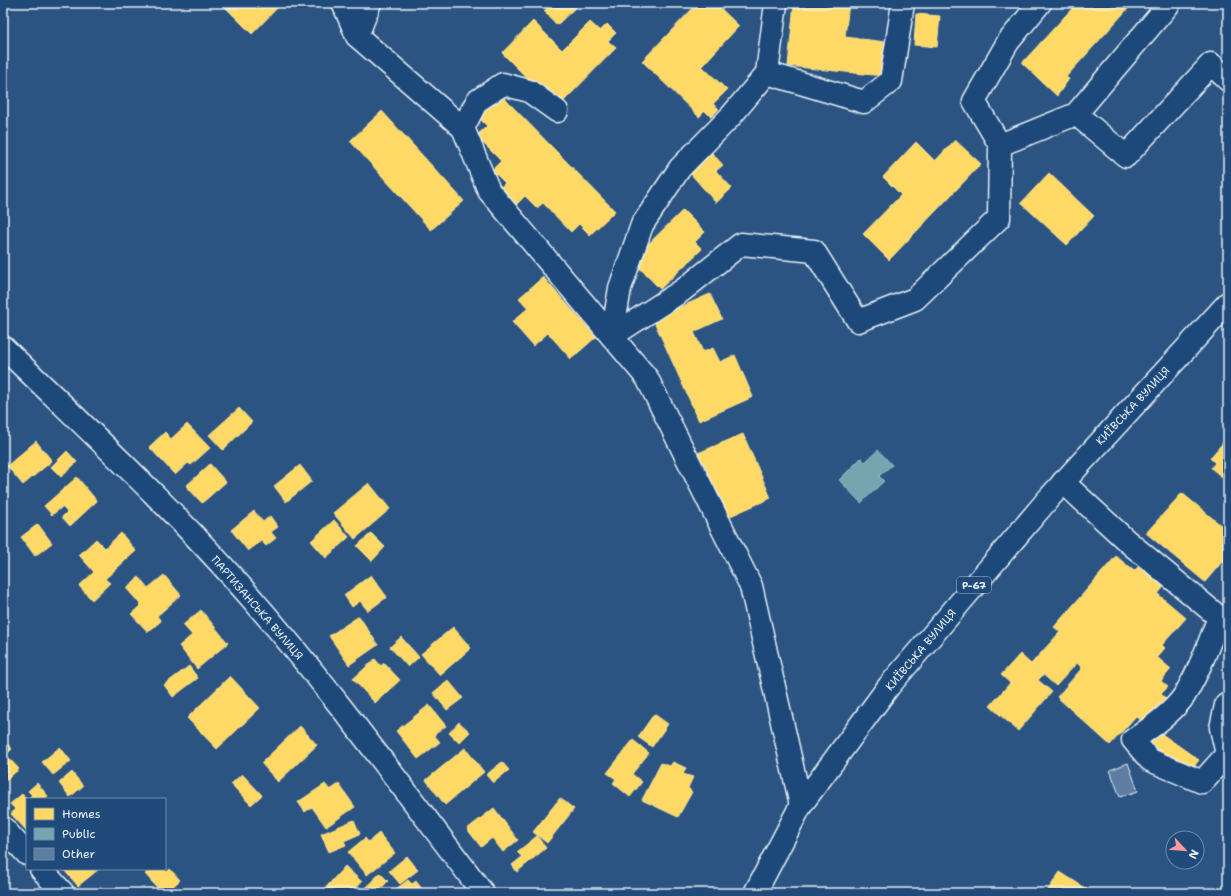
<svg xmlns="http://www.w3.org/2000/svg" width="1231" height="896" font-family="'Shantell Sans',sans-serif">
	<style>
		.homes { fill: #ffd966; stroke: #f8e092 }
		.public { fill: #76a5af; stroke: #98bcc5 }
		.building { fill: #5d7da1; stroke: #e8f1f8 }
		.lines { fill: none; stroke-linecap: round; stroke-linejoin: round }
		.minor-casing { stroke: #e8f1f8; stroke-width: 25 }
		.major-casing { stroke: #e8f1f8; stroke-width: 25 }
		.minor { stroke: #1f4a7a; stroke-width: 22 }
		.major { stroke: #1f4a7a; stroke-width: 22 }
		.labels { text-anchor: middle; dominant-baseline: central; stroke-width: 4; stroke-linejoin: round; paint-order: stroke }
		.shield { fill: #1f4a7a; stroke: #acbfd2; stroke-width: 1 }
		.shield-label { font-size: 10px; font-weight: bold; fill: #e8f1f8 }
		.street-label { font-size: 11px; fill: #e8f1f8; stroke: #1f4a7a }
	</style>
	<rect width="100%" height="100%" fill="#2b5482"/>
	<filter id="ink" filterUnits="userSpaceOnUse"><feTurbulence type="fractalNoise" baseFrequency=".025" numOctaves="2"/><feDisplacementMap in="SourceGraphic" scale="8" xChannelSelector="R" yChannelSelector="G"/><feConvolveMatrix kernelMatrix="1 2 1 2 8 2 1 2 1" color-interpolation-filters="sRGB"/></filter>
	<g filter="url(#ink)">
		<g class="homes">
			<path d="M221,3H282L252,34Z"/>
			<path d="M552,3H573L577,6L557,25L544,11Z"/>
			<path d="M698,3H715L739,26L702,66L727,90L713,104L719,109L711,117L705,111L699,117L642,61Z"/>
			<path d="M794,3H849L845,37L886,42L883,76L788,66Z"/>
			<path d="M1077,3H1133L1066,77L1069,79L1057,96L1022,63Z"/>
			<path d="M916,14L940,16L937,47L914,45Z"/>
			<path d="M533,21L562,50L590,22L600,31L607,24L616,33L608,41L616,48L557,108L502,53Z"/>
			<path d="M500,94L615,211L590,235L579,224L571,232L543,203L537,208L525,196L512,209L496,192L505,183L492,170L501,161L476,136L487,126L477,116Z"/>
			<path d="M382,111L464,201L431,230L350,141Z"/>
			<path d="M955,140L981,164L889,260L863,234L901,195L883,177L916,142L935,161Z"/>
			<path d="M712,153L723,165L716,171L732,188L716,203L690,173Z"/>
			<path d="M1049,173L1094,216L1067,245L1021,203Z"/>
			<path d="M683,210L705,232L695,242L702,249L660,289L632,260Z"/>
			<path d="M543,277L596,337L571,359L548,333L533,346L512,322L528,308L519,298Z"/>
			<path d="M710,294L722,319L694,332L703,352L713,348L720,362L735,355L753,397L699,421L653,319Z"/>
			<path d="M239,408L252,422L223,450L209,435Z"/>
			<path d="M187,424L210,448L191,465L188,463L175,475L149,447L165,432L171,439Z"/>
			<path d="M743,434L771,498L726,518L698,453Z"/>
			<path d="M1226,439L1228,441V474L1224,479L1211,468L1215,463L1210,458Z"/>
			<path d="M36,441L52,461L23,485L7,466Z"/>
			<path d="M67,451L77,462L61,477L51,467Z"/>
			<path d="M210,464L226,482L202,503L186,486Z"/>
			<path d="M300,465L312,481L286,502L274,486Z"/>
			<path d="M77,477L97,501L70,526L62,517L67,512L62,507L52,515L44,506Z"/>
			<path d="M369,483L390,509L355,539L333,513Z"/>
			<path d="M1182,493L1228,531V566L1222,562L1205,582L1146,533Z"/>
			<path d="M254,511L263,522L270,516L278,527L271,532L276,538L266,546L261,541L248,551L231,530Z"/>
			<path d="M334,520L349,537L326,558L311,541Z"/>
			<path d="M38,524L52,543L35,556L21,537Z"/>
			<path d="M121,533L136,551L105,579L110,583L92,600L79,586L94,572L79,555L96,539L105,548Z"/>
			<path d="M371,533L385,547L372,561L357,546Z"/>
			<path d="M1116,556L1134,571L1141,564L1165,585L1158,594L1186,618L1162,645L1165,648L1157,657L1171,669L1161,681L1168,687L1161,694L1170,702L1149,727L1136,716L1110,745L1057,697L1082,668L1077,663L1056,686L1031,664L1060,632L1054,627Z"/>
			<path d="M164,575L181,595L157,616L161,621L148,632L131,614L141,605L126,588L139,577L148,588Z"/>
			<path d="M371,575L387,597L368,611L360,601L352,607L344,595Z"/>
			<path d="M201,610L228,643L197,669L179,646L192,635L183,625Z"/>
			<path d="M359,616L378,645L349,665L329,636Z"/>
			<path d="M453,627L471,648L440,675L421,654Z"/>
			<path d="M401,637L419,657L408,667L390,647Z"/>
			<path d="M1020,654L1043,675L1038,680L1052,692L1018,731L990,706L1010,683L1001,675Z"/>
			<path d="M375,659L381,666L384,663L400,680L375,703L353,679Z"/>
			<path d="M189,666L198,678L173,697L164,685Z"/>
			<path d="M230,676L260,708L217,749L187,718Z"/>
			<path d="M448,680L463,698L447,710L433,693Z"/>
			<path d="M429,705L446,726L434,735L440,742L418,759L396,731Z"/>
			<path d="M654,714L668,724L652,747L638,737Z"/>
			<path d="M459,722L470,732L459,743L449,733Z"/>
			<path d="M300,726L317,745L278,782L261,763Z"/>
			<path d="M1159,732L1199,760L1188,774L1150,745Z"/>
			<path d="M3,739L12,749L6,755L19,769L3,783Z"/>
			<path d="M633,740L649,753L632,774L642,782L630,797L613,783L616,779L607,773Z"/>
			<path d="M60,747L71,761L53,775L42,762Z"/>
			<path d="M465,748L484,772L445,805L426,780Z"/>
			<path d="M502,762L509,770L493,783L486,775Z"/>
			<path d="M673,762L686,768L683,774L693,777L688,788L692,792L678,817L642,800L661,763L670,766Z"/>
			<path d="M72,772L83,786L70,797L59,783Z"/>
			<path d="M242,774L262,795L251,805L231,784Z"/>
			<path d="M37,783L48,796L45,799H27L32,795L28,791Z"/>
			<path d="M325,784L330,790L339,784L355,807L326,827L312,807L305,812L298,802Z"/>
			<path d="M22,794L27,799V831L11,814L15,809L10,804Z"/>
			<path d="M560,798L574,809L547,843L533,832Z"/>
			<path d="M494,808L518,840L503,852L492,838L481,847L467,829Z"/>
			<path d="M354,820L360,834L344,841L346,845L329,852L321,834Z"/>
			<path d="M379,833L395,853L367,875L348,852L365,838L368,842Z"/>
			<path d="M537,836L546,848L517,872L512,865L522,857L517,852Z"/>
			<path d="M407,856L418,870L400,884L389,871Z"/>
			<path d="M345,866L362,882L352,893H321Z"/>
			<path d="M63,869H99L78,886Z"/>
			<path d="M151,869H164L167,872L170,869L180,880L166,893H162L145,874Z"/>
			<path d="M1060,872L1090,891L1088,893H1046Z"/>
			<path d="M380,873L388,881L377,893H361Z"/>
			<path d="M408,880L412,884L416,881L425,893H391Z"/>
		</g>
		<path class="public" d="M878,450L892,465L879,476L884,481L861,503L839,480L861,458L865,462Z"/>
		<path class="building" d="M1128,763L1138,791L1120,797L1110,770Z"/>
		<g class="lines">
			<defs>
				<g id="minor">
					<path d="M343,3L357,36"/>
					<path d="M370,3L357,36L463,128L489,191L647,378L751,586L801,805"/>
					<path d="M767,73L864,102L891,81L903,3"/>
					<path d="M1076,114L1126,156L1211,64L1228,80"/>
					<path d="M463,128L477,101L503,84L529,91L557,111"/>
					<path d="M1000,145L1076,114L1170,3"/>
					<path d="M612,336L683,290L741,244L814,251L858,321L915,299L999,218L1000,145L974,101L1008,42L1040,3"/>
					<path d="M612,336L620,288L642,225L680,168L731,116L767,73L776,3"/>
					<path d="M3,347C87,429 175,510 252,599C334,693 407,794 483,893"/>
					<path d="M1063,482L1127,541L1219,617L1228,627"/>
					<path d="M1219,617C1209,644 1199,672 1184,696C1174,711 1148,730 1133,740L1150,760L1202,782L1227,754L1221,728L1226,705L1228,704"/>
					<path d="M3,828L27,854"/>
					<path d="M41,869L63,893"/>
				</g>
				<path id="major" d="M755,893L801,805L889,686L1049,498L1228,303"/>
			</defs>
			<use href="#minor" class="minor-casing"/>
			<use href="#major" class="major-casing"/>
			<use href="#minor" class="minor"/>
			<use href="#major" class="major"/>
		</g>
	</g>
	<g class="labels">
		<rect class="shield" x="957" y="577" width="34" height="16" rx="3"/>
		<g class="shield-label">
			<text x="974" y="585">Р-67</text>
		</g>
		<g class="street-label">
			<text transform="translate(1133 406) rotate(-47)">КИЇВСЬКА ВУЛИЦЯ</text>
			<text transform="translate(257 608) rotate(49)">ПАРТИЗАНСЬКА ВУЛИЦЯ</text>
			<text transform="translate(921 650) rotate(-50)">КИЇВСЬКА ВУЛИЦЯ</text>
		</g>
	</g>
	<rect width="1231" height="896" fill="none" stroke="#1f4a7a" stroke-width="16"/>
	<rect x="8" y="8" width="1215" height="880" fill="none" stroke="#e8f1f8" stroke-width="1.5" filter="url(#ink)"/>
	<rect x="26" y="798" width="140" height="72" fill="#1f4a7a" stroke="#6f8dac"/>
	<rect x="34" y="808" width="20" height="12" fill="#ffd966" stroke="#6f8dac"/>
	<text x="62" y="818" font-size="12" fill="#e8f1f8">Homes</text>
	<rect x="34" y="828" width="20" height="12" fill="#76a5af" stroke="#6f8dac"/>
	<text x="62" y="838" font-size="12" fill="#e8f1f8">Public</text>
	<rect x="34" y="848" width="20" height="12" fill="#5d7da1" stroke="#6f8dac"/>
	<text x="62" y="858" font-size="12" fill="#e8f1f8">Other</text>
	<g transform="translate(1185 850) rotate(116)"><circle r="19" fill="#1f4a7a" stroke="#6f8dac"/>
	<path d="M0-3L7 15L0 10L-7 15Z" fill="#ff9aa2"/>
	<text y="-6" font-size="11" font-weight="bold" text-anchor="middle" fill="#e8f1f8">N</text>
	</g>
</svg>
